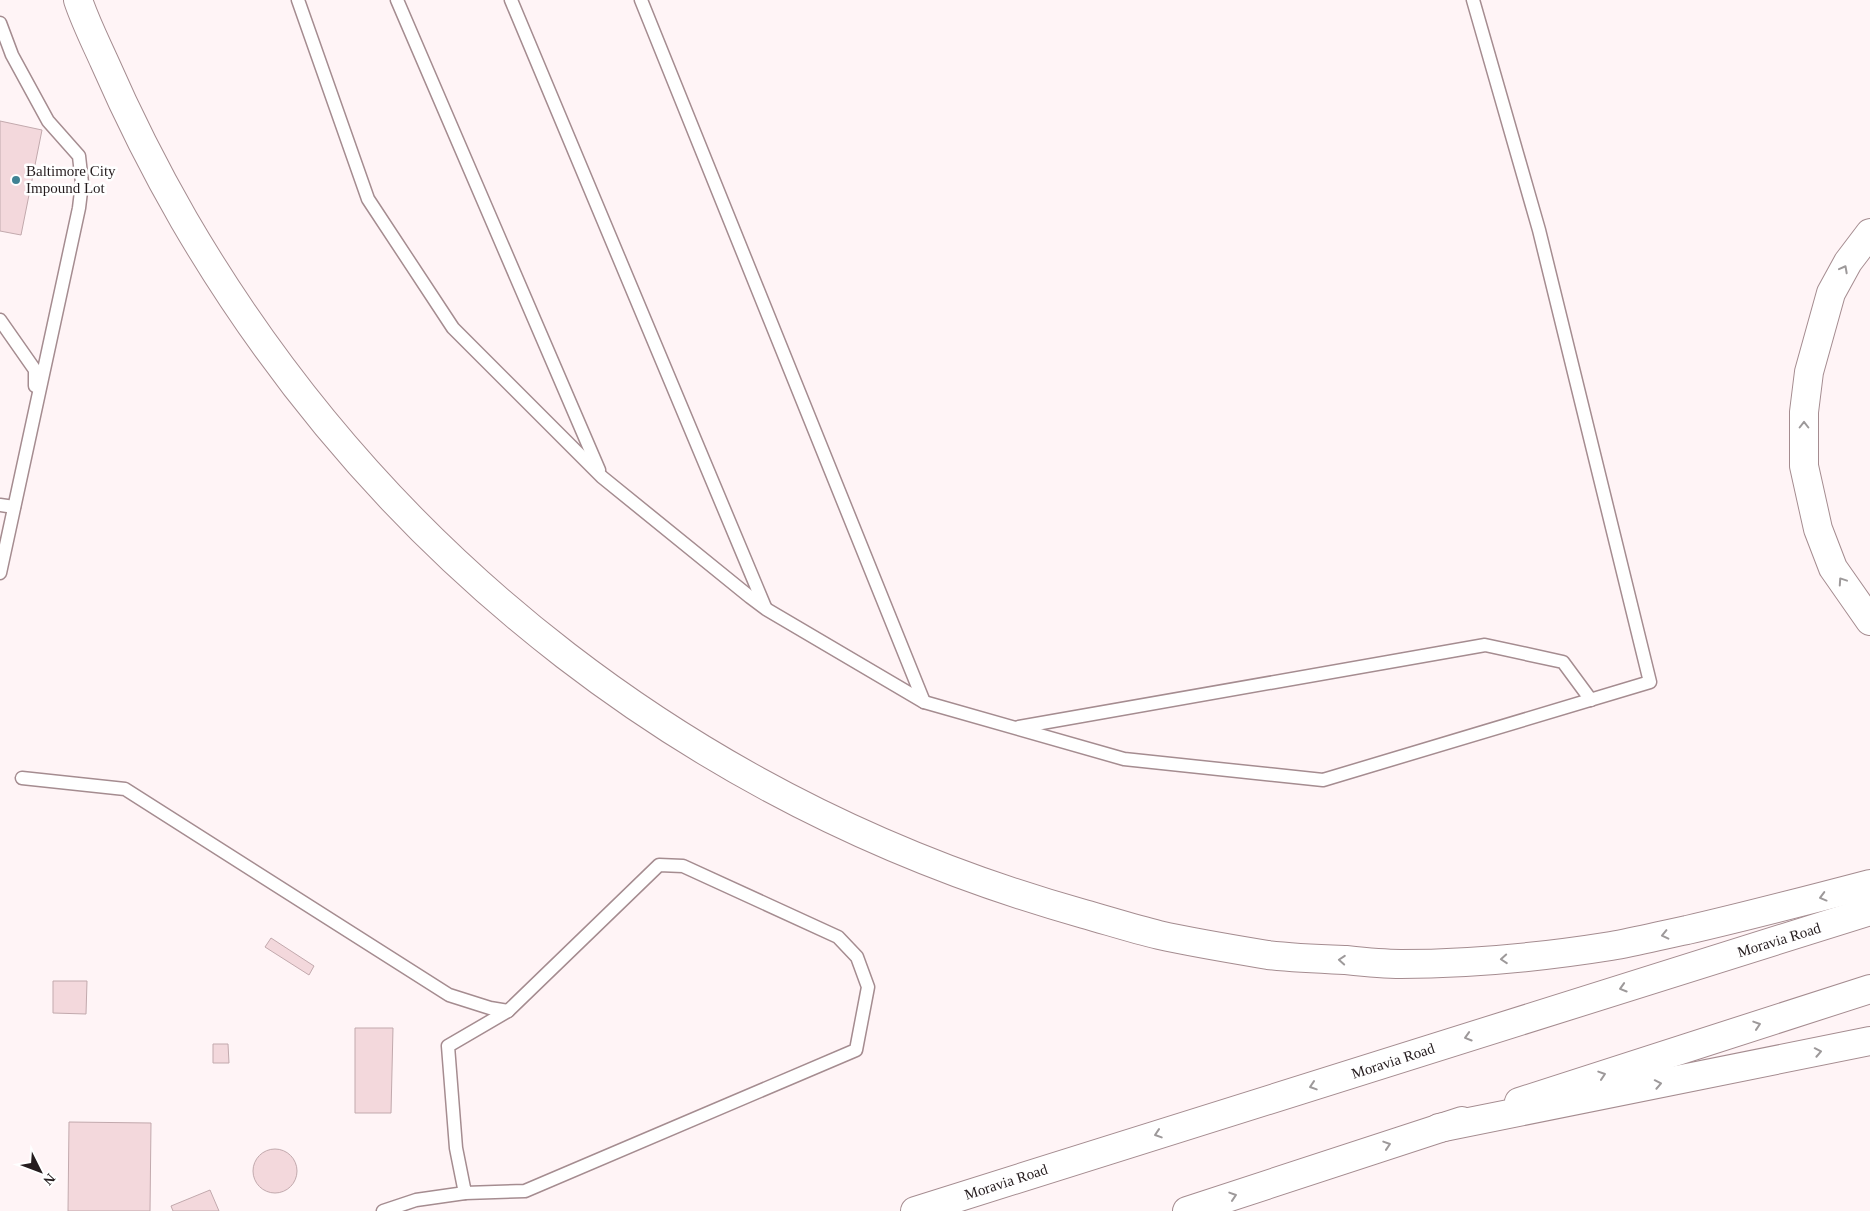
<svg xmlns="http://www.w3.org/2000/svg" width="1870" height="1211" font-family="Georgia,serif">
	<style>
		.building { fill: #f3d8dc; stroke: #c2a9ad }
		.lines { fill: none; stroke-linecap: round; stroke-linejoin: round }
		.lane-casing { stroke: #a58c90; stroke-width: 15 }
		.primary-casing { stroke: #a58c90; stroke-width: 30 }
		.highway-casing { stroke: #a58c90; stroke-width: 30 }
		.lane { stroke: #fff; stroke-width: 12 }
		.primary { stroke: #fff; stroke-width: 28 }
		.highway { stroke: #fff; stroke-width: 28 }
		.oneway { stroke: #9d999a }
		.poi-dot { fill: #408294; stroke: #fff; stroke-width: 2 }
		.labels { text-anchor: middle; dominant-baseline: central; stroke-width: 5; stroke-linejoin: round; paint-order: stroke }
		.poi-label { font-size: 15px; fill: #251c1e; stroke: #fff; text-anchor: start }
		.street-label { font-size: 15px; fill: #251c1e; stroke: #fff }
	</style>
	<rect width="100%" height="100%" fill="#fff4f6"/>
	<g class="building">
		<path d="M0,121L42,130L21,235L0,231Z"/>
		<path d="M271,938L314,966L309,975L265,947Z"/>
		<path d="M53,981H87L86,1014L53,1013Z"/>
		<path d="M355,1028H393L391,1113H355Z"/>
		<path d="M213,1044H228L229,1063H213Z"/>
		<path d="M69,1122L151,1123L150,1211H68Z"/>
		<circle cx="275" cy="1171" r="22"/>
		<path d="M210,1190L219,1211H173L171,1206Z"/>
	</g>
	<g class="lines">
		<defs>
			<g id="lane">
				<path d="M298,0L368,199L453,328L602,477L750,597L766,609L924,702L1124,759L1323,780L1650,682L1539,230L1473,0"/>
				<path d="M397,0L599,470"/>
				<path d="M511,0L765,607"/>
				<path d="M641,0L924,702"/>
				<path d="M0,23L12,55L48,121L79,156L82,183L79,208L0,573"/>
				<path d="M0,320L35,370V386"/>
				<path d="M0,505L14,507"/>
				<path d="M1019,727L1485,645L1563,662L1591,700"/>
				<path d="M22,778L125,789L449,995L490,1008L508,1011"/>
				<path d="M659,865L683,866L838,937L857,957L868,987L856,1050L525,1191L465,1193L456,1148L448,1046L508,1011Z"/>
				<path d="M383,1211L416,1200L465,1193"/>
			</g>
			<g id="primary">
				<path d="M78,0C85,21 95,41 104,61C128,116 154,168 184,220C384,563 702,807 1084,914C1109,921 1134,929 1159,935C1195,943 1232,949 1268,955C1293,958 1320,959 1346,960C1364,962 1383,964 1401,964C1471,964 1542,957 1611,946C1636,942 1662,935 1687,930C1748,916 1809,900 1870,884"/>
				<path d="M1519,1102L1870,989"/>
				<path d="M915,1211L1870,911"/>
				<path d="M1187,1211L1462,1121"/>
			</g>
			<g id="highway">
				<path d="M1870,233L1848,262L1831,293L1809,372L1804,412V466L1818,529L1833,568L1870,621"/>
				<path d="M1439,1128L1870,1041"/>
			</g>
		</defs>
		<use href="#lane" class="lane-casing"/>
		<use href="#primary" class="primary-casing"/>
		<use href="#highway" class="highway-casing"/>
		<use href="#lane" class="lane"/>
		<use href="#primary" class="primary"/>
		<use href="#highway" class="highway"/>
	</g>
	<defs><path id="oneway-chevron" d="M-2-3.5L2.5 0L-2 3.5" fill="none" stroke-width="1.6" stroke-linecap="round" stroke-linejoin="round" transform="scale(1.25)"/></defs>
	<g class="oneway">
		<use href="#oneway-chevron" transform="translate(1844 269) rotate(-62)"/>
		<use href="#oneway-chevron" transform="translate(1804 425) rotate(-90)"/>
		<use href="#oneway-chevron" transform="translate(1842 581) rotate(-124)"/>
		<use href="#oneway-chevron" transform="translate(1823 897) rotate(165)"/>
		<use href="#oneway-chevron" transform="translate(1665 935) rotate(167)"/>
		<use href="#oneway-chevron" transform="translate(1504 959) rotate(176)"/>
		<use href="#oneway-chevron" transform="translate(1342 960) rotate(-176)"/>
		<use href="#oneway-chevron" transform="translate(1623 988) rotate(163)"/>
		<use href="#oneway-chevron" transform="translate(1757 1025) rotate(-18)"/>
		<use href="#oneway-chevron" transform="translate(1468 1037) rotate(163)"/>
		<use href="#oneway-chevron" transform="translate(1818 1052) rotate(-11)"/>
		<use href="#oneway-chevron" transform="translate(1602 1075) rotate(-18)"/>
		<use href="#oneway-chevron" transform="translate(1658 1084) rotate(-11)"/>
		<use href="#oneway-chevron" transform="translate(1313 1086) rotate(162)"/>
		<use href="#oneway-chevron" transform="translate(1158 1134) rotate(162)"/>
		<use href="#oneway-chevron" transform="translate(1387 1145) rotate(-18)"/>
		<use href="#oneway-chevron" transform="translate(1233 1196) rotate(-18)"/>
	</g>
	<circle class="poi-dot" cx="16" cy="180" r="5"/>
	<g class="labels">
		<g class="poi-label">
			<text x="26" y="171">Baltimore City<tspan x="26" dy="17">Impound Lot</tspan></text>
		</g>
		<g class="street-label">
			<text transform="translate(1779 940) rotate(-17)">Moravia Road</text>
			<text transform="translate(1393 1061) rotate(-18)">Moravia Road</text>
			<text transform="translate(1006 1182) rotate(-18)">Moravia Road</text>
		</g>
	</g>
	<g transform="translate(40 1171) rotate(132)" stroke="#ffffff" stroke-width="4" paint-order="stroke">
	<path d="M0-4L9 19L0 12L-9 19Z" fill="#251c1e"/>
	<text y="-8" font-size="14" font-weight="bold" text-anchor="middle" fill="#251c1e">N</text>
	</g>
</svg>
